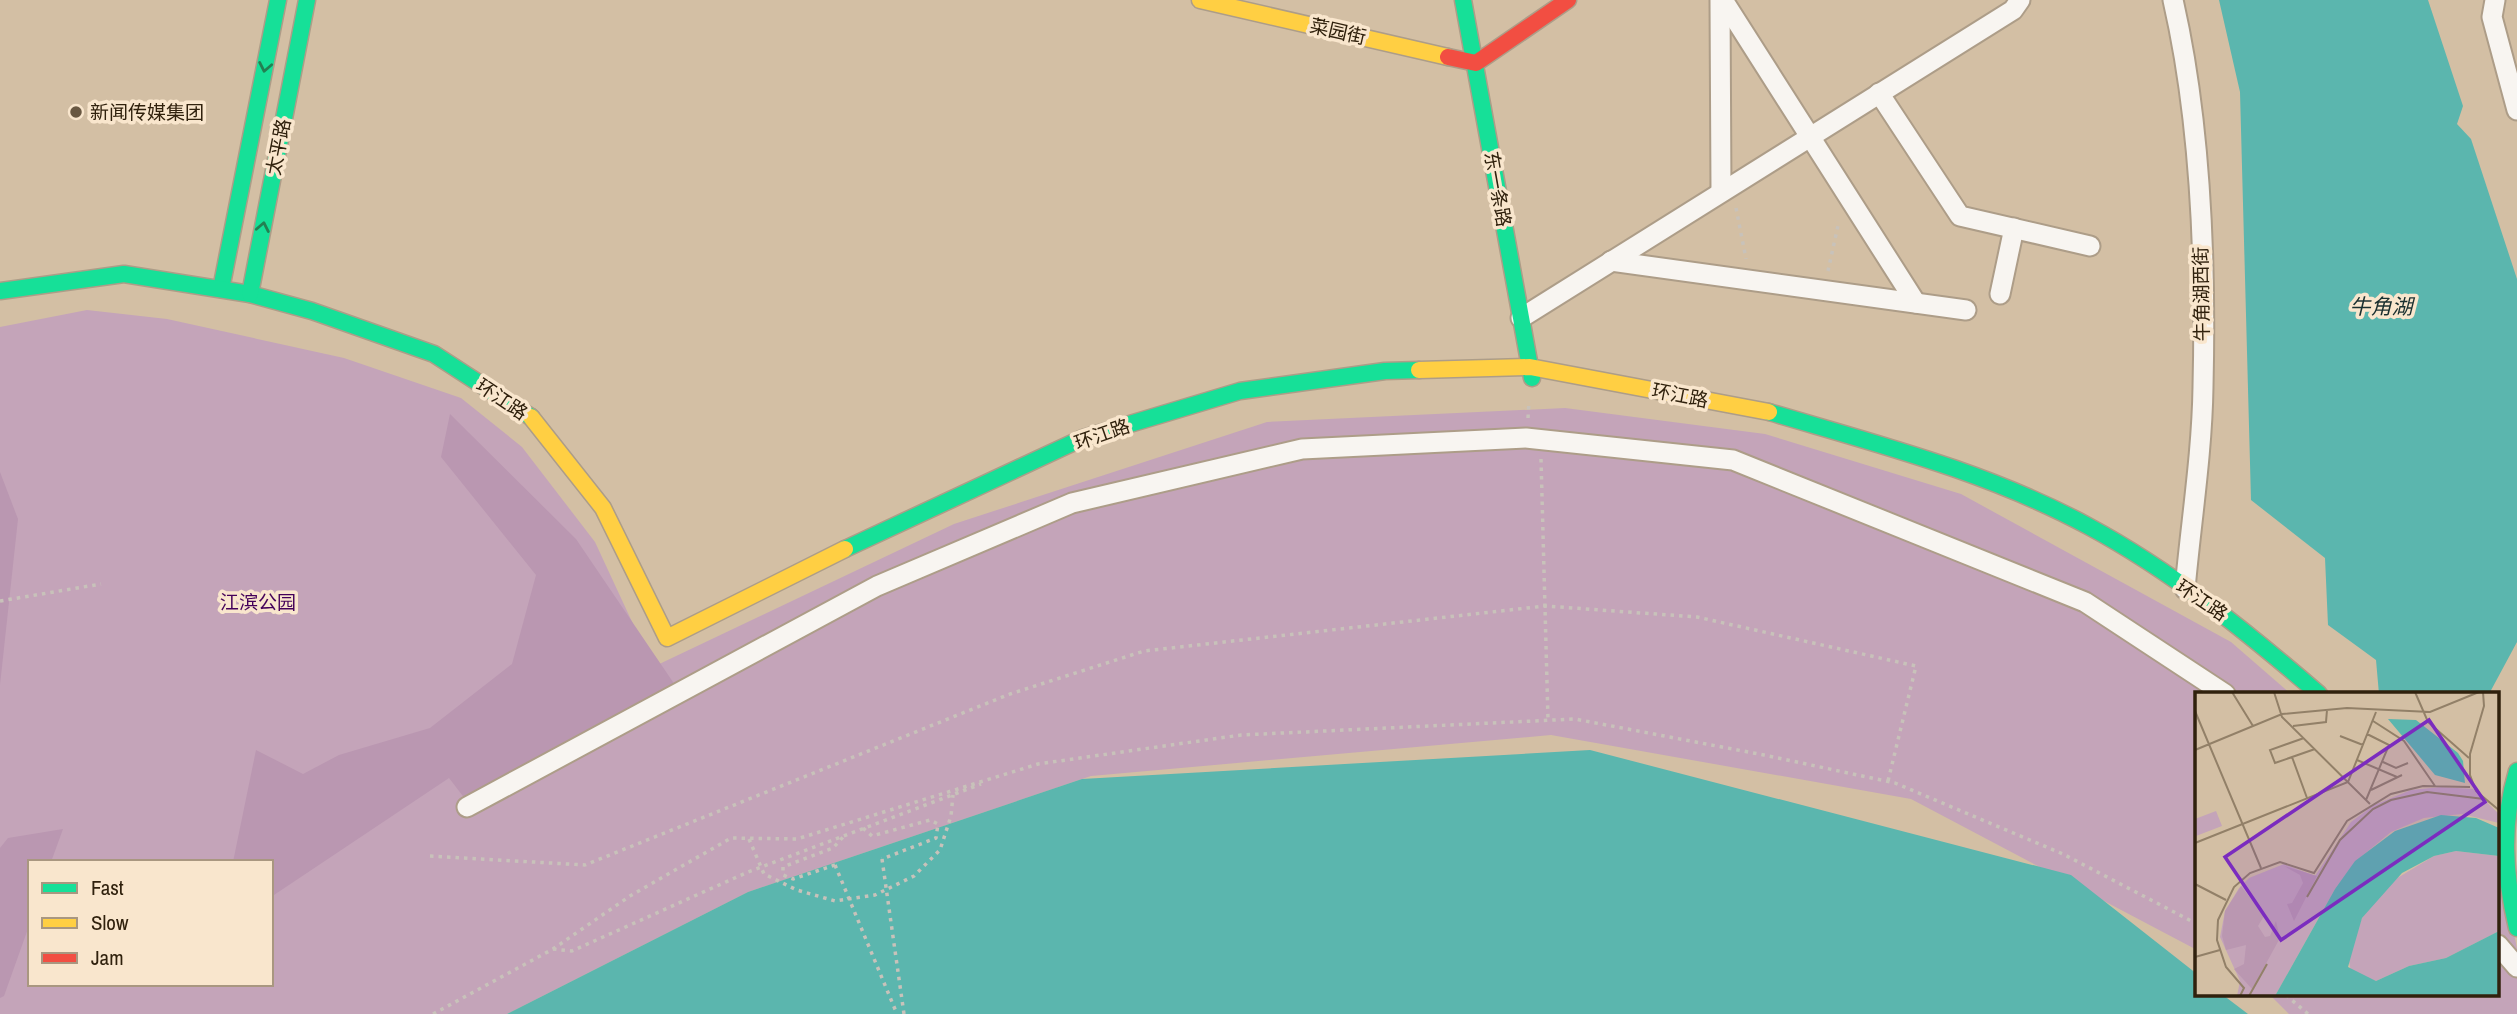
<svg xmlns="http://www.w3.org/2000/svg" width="2517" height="1014" font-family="'Archivo Narrow','Noto Sans SC',sans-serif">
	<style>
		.green { fill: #c4a4b9; fill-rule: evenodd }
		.forest { fill: #ba97b1 }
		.water { fill: #5bb6ae }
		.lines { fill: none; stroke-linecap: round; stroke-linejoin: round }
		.street-casing { stroke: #ad9d88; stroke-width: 23 }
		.fast-casing { stroke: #ad9d88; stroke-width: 19 }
		.slow-casing { stroke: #ad9d88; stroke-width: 19 }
		.jam-casing { stroke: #ad9d88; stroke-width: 19 }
		.path { stroke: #c8c2ba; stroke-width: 3.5; stroke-dasharray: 3.5 5; stroke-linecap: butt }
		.street { stroke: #f8f5f1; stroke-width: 19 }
		.fast { stroke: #16e098; stroke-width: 16 }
		.slow { stroke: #ffcf43; stroke-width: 16 }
		.jam { stroke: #f24e42; stroke-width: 16 }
		.path-bridge { stroke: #c8c2ba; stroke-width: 3.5; stroke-dasharray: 3.5 5; stroke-linecap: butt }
		.oneway { stroke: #238052 }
		.poi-dot { fill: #695842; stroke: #f9e6cd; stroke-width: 2.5 }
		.labels { text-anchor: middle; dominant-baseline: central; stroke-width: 7; stroke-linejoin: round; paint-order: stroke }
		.street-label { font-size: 19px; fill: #30210d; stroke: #f9e6cd }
		.poi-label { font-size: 19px; fill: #30210d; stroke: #f9e6cd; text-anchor: start }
		.park-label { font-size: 19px; fill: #44025a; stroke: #f9e6cd }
		.water-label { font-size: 21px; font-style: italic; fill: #192f2f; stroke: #f9e6cd }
		.inset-road { fill: none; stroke: #928068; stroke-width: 2 }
		.view { fill: #7b2cbf; fill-opacity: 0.15; stroke: #7b2cbf; stroke-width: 3.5 }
		.inset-edge { fill: none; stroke: #30210d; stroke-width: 3.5 }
	</style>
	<rect width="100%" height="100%" fill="#d3bfa4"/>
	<g class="green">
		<path d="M87,310L167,319L344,358L461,398L522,447L595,542L653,667L954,524L1267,422L1565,408L1765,434L1961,494L2231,642L2291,694H2197V950L1911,799L1551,735L1091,776L748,892L507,1014H0V327ZM30,862H271V984H30Z"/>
		<path d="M2498,850L2517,949V1014H2289L2270,995H2498Z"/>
	</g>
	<g class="forest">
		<path d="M450,414L576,539L675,685L469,804L449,778L271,897V862H233L256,750L303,774L339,755L430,728L512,664L536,575L441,457Z"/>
		<path d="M0,472L18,519L0,685Z"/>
		<path d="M63,829L51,862H30V923L4,996L0,998V848L8,838Z"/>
	</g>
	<g class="water">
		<path d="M2219,0H2428L2463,106L2457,124L2471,139L2517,279V642L2489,694H2379L2376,660L2328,625L2325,558L2251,500L2240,92Z"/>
		<path d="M1590,750L2071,875L2197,974V995H2223L2248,1014H507L748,892L1082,779Z"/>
	</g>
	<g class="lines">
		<defs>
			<g id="street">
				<path d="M1720,0L1721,192"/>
				<path d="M1723,0L1916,303"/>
				<path d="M2173,0C2201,122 2206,262 2203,387C2202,454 2191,522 2185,589"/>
				<path d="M2495,0L2492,17L2517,110"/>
				<path d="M1879,93L1960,216L2090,246"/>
				<path d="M1611,261L1966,310"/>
				<path d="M2000,294L2014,228"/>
				<path d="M1521,318L2013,10L2020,0"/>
				<path d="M467,807L877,586L1072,503L1302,449L1526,438L1733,460L2085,602L2225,694"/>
				<path d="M2498,945L2517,967"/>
			</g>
			<g id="fast">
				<path d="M1463,0L1532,378"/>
				<path d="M221,289L278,0"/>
				<path d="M0,291L124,274L250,294L312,311L434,354L531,417"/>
				<path d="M250,294L307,0"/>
				<path d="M1769,412C1877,444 1988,472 2088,526C2172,571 2247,632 2319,694"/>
				<path d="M845,549L1083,438L1240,391L1385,371L1419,370"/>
				<path d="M2517,771C2501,824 2504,874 2517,928"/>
			</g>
			<g id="slow">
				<path d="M1200,0L1448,57"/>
				<path d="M1419,370L1530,367L1769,412"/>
				<path d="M531,417L603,508L667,638L845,549"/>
			</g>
			<path id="jam" d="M1448,57L1476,63L1568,0"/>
		</defs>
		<use href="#street" class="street-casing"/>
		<use href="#fast" class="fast-casing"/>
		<use href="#slow" class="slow-casing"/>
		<use href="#jam" class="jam-casing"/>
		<g class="path">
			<path d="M1736,208L1746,259"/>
			<path d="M1828,271L1839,221"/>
			<path d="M1528,418L1529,401"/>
			<path d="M1541,459L1548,720"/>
			<path d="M0,601L101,584"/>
			<path d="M863,828L872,836L930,820L938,824L936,838L882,859"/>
			<path d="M749,839L764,874L797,890L835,901L875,895L914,876L940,850L951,816L953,795"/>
			<path d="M430,856L585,865L1010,694L1144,651L1545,606L1697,617L1916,666L1888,781"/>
			<path d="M835,865L793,879L783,875V867L833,848L844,836"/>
			<path d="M553,949L572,951L748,872L981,784"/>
			<path d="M2286,995L2308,1014"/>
			<path d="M433,1014L553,949L630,896L731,838L797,839L1038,764L1241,735L1575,719L1764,755L1895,783L2063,854L2197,924"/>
		</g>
		<use href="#street" class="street"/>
		<use href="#fast" class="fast"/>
		<use href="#slow" class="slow"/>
		<use href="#jam" class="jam"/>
		<g class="path-bridge">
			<path d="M882,859L904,1014"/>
			<path d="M835,865L897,1014"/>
		</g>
	</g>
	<defs><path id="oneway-chevron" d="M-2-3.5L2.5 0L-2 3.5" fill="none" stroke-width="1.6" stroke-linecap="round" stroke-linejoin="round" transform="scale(1.75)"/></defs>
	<g class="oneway">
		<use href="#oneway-chevron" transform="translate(265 67) rotate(101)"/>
		<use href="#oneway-chevron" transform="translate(263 227) rotate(-79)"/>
	</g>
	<circle class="poi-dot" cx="76" cy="112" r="7"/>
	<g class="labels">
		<g class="street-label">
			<text transform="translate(1338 31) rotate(13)">菜园街</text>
			<text transform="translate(278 147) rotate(-79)">太平路</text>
			<text transform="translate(1498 189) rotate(80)">东一条路</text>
			<text transform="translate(2201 294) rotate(-91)">牛角湖西街</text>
			<text transform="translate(1680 395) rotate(11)">环江路</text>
			<text transform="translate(502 399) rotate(34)">环江路</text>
			<text transform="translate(1102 434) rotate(-19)">环江路</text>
			<text transform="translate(2202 600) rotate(34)">环江路</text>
		</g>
		<g class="poi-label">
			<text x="90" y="112">新闻传媒集团</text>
		</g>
		<g class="park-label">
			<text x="258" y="602">江滨公园</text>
		</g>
		<g class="water-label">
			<text x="2381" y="306">牛角湖</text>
		</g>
	</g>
	<g transform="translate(2195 692)">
		<rect width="304" height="304" fill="#d3bfa4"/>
		<path d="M246,95L278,97L304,122V131L267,122L229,126L196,140L161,169L140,197L80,304H42L45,289L25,245L30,219L44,196L54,186L89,172L120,184L156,130L179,113L216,98ZM21,119L27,134L1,144L0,127ZM261,159L304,164V239L251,266L214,274L181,289L156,280L153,263L167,226L194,191L239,164Z" fill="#c4a4b9"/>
		<path d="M89,174L122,184L99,229L92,212L97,211L108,191L105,183ZM46,194L69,224L63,234L70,245L75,244L81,229L85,246L57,297L39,277L49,272L51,253L31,258L27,244L30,219Z" fill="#ba97b1"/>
		<path d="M193,27L221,28L263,61L268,69L270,91L240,83ZM246,123L281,126L304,136V164L261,159L239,164L207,181L167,226L153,275L181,289L214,274L251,266L304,239V304H80L140,197L160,169L200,139Z" fill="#5bb6ae"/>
		<path class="inset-road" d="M37,0L58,34M79,0L87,25L175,112M220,0L233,30L274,66M288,0L289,14L275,62V83L281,99L305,119M0,19L66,176M178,29L209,49L240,94M98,34L131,30L132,18M145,44L168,53M109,46L75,58L80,71L120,57M0,58L87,22L152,16L235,20L284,0M97,65L112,106M162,68L202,85M188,70L201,76L213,71M176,98L207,83M171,108L194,53L172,42M0,151L153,90L181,20M0,192L31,208M112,205L145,148L178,117L196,108L232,100L289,107M0,265L25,258M45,304L49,296L31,275L22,248L23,228L39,195L55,181L85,170L119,181L152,129L196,102L228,94L275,95M54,304L72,272"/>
		<path class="view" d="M234,28L290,110L86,248L30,165Z"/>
		<rect width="304" height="304" class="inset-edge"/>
	</g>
	<rect x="28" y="860" width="245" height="126" fill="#f9e6cd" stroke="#a99780" stroke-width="2"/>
	<rect x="42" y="883" width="35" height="10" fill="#16e098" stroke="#a99780" stroke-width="2"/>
	<text x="91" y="895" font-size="21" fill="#30210d">Fast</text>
	<rect x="42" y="918" width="35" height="10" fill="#ffcf43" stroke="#a99780" stroke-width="2"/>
	<text x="91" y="930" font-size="21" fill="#30210d">Slow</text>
	<rect x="42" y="953" width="35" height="10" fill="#f24e42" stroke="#a99780" stroke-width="2"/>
	<text x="91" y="965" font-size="21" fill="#30210d">Jam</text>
</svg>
